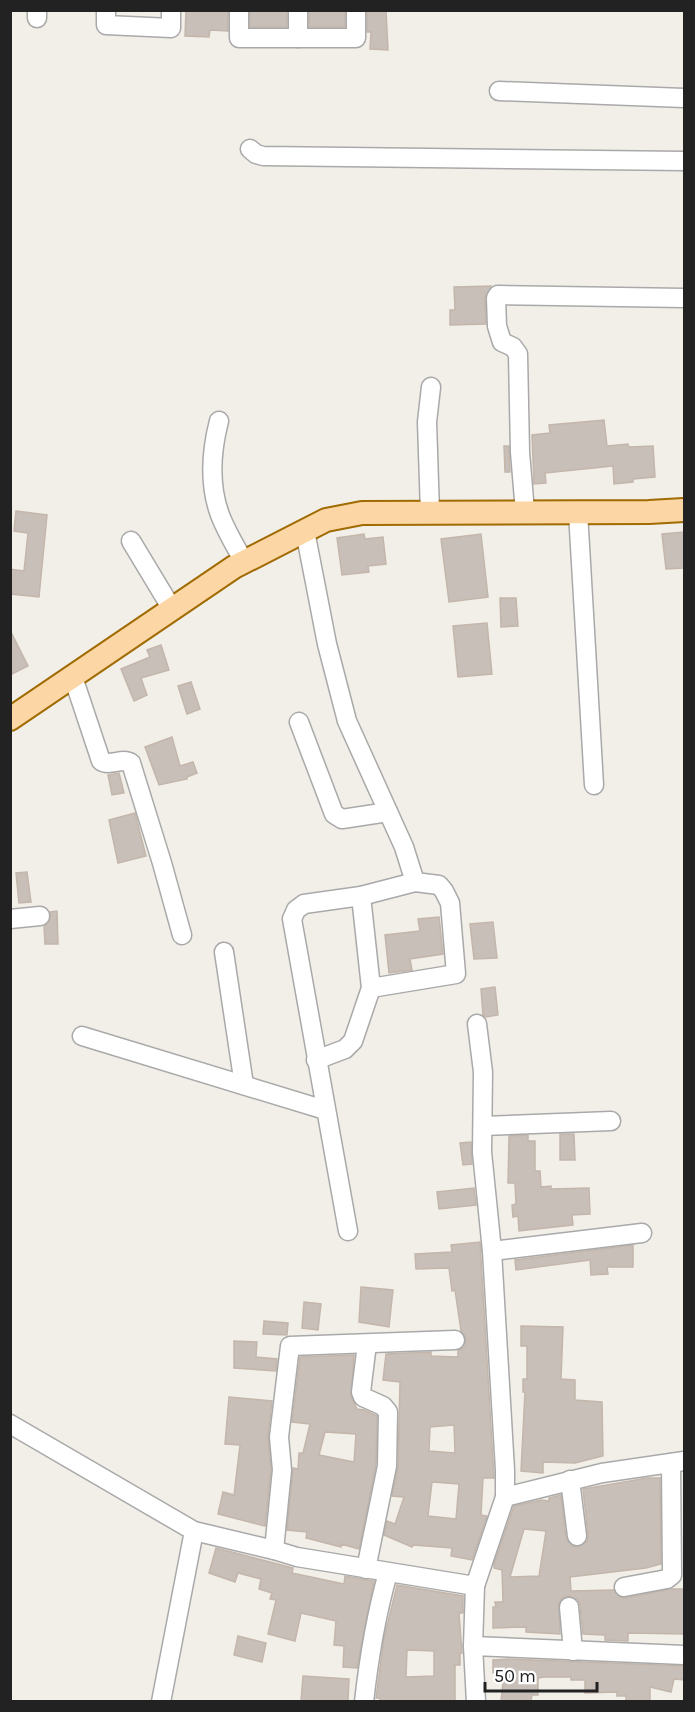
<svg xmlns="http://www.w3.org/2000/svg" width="695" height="1712" font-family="Karla,sans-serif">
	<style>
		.building { fill: #c7bfb8; stroke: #c4b6ab; stroke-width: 1.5; fill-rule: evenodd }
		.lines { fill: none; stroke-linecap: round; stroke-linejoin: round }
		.minor-casing { stroke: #a9a9a9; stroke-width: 21 }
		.major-casing { stroke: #a06b00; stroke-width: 26 }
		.minor { stroke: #fff; stroke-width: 18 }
		.major { stroke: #fcd6a4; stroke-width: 22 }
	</style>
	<rect width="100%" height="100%" fill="#f2efe9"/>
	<g class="building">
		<path d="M186,10H228V31L210,30L209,37L185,36Z"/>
		<rect x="250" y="10" width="37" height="17"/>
		<rect x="309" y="10" width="36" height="17"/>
		<path d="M367,10H386L388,50L370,49L371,32H367Z"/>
		<path d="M491,286L485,298L486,324L450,325V310H455L454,287Z"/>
		<path d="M604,420L607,446L628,444L629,447L653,446L655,477L633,479V482L614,484L613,466L545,473L546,483L534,484L532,435L550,433L549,425Z"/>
		<path d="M504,446H509L510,472H505Z"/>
		<path d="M16,511L47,515L39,597L10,594V569L24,571L28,533L14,531Z"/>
		<path d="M684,532V568L666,569L662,534Z"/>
		<path d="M364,534L365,539L383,537L386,564L368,566L369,572L342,575L337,538Z"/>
		<path d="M481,534L488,597L449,602L441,539Z"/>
		<path d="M500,598H516L518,626L501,627Z"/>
		<path d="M487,623L492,674L458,677L453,626Z"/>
		<path d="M10,630L28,666L10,675Z"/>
		<path d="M161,645L169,670L141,678L147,695L134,701L121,669L150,657L147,650Z"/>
		<path d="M191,682L200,709L187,714L178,686Z"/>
		<path d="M172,737L180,766L193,762L197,773L187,777V779L159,785L145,747Z"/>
		<path d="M119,773L124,793L112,795L108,775Z"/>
		<path d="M135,813L146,856L118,863L109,820Z"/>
		<path d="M27,872L31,902L19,903L16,873Z"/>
		<path d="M57,911L58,944H45L44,926L50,920V912Z"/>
		<path d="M439,917L443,954L410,959L412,970L389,973L385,935L420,931L418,919Z"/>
		<path d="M493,922L497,958L474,959L470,924Z"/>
		<path d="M495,987L498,1015L486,1017L483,1015L481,989Z"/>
		<path d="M560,1134H574L575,1160H560Z"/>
		<path d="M528,1135V1141H535V1171H540L541,1187L551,1186V1189L589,1188L590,1214L572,1215L573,1225L519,1231L518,1216L513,1217L512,1205L516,1204L515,1183H508L509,1136Z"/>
		<path d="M471,1142L472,1164L463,1165L460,1143Z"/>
		<path d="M474,1188L476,1205L439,1209L437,1192Z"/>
		<path d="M480,1242L494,1478H483L481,1515L487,1516L472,1560L451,1556L452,1548L413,1545L412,1547L384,1535L387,1521L395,1524L404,1497L392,1496L398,1466L400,1382L383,1380L386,1354L431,1352V1356L458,1357V1351L465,1346L466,1339L461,1331L455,1290L452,1291L449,1268L416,1269L415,1254L452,1252L451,1245ZM454,1425L455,1453L429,1451L430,1427ZM432,1482L459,1484L456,1519L428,1516Z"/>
		<path d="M633,1245V1267H607L608,1274L591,1275L590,1260L516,1270L515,1260Z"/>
		<path d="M361,1287L393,1290L389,1327L359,1322Z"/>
		<path d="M304,1302L321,1304L318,1330L302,1328Z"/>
		<path d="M264,1321L288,1323L287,1335L263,1334Z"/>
		<path d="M521,1326L563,1327L561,1379L575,1380V1400L602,1402L603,1456L575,1463L543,1462V1473L521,1471L525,1392H523V1379H527V1346H521Z"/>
		<path d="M234,1341L257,1342L256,1357L277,1359L276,1371L234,1368Z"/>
		<path d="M354,1355L351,1396L357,1409L364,1410L377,1416L376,1465L359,1549L341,1544V1547L306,1538L307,1532L287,1530L293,1468L298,1469L299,1453H303L310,1424L292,1422L300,1357ZM325,1432L356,1434L354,1462L319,1455Z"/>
		<path d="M229,1397L272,1401L268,1436L271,1470L265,1526L218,1514L223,1492L234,1495L240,1445L225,1444Z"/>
		<path d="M647,1478H660L661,1564L646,1568L570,1577L571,1591L614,1590L620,1597L625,1598L671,1589H684V1634L628,1633V1641L605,1640V1635L583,1634L580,1605L578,1600L569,1596L562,1598L559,1603L560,1634L526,1632V1627L493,1628V1607H496L495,1602H503L502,1570L494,1568V1564L514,1506L541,1500L549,1501V1498L561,1495L566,1538L572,1546L579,1547L587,1541L588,1535L583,1489ZM524,1529L546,1531L539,1576L510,1577Z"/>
		<path d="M216,1548L293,1568L292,1573L344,1584L345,1576L374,1581L357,1668L343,1667L344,1646L334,1645L336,1621L301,1613L295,1641L268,1634L276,1600L270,1599L272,1593L259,1589L261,1579L238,1573L235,1582L209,1573Z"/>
		<path d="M397,1585L463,1596V1613H459L462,1653H460V1665H455V1701H380V1698H376L384,1638ZM407,1650L434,1651V1676L406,1677Z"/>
		<path d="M238,1636L266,1643L262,1662L234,1655Z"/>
		<path d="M508,1659L684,1666V1680L674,1679L671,1692L650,1687V1701H626V1696H617V1692L585,1693V1680H571V1677H544L538,1678V1695H532L531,1701H501L504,1673H493V1660Z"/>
		<path d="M303,1676L349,1679L348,1701H301Z"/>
	</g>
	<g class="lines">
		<defs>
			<g id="minor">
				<path d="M106,10V25L171,28V10"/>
				<path d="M239,10V38H356V10"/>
				<path d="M37,18V10"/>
				<path d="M298,38V10"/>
				<path d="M499,91L684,98"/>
				<path d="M250,149L256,154L263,156L684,161"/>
				<path d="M219,421C211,452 209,485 220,515C226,531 236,547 244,562"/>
				<path d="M430,512L427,422L431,387"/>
				<path d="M525,512L520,452L518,354L513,347L502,342L497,326L496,298L498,295L684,298"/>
				<path d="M578,512L594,785"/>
				<path d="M305,531L327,644L347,721L404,847L415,882"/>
				<path d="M131,541L172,609"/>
				<path d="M73,677L101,761C110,767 122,757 131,763L162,863L182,935"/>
				<path d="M299,722L334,814L342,819L388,812"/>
				<path d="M10,919L40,916"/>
				<path d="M224,952L244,1085"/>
				<path d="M82,1036L325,1110"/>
				<path d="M316,1060L345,1049L353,1041L371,988L361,896"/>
				<path d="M483,1126L611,1121"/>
				<path d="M348,1231L292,919L296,910L304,904L361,896L415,882L439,885L444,891L450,903L456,974L371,988"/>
				<path d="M492,1251L642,1233"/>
				<path d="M10,1424L194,1531L274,1550L297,1557L475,1586"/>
				<path d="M570,1480L577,1536"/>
				<path d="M505,1497L602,1473L684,1461"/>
				<path d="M274,1550L282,1470L279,1437L290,1346L455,1340"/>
				<path d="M366,1569L387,1466L388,1412L383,1406L363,1397L361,1392L367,1344"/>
				<path d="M624,1587L667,1579L672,1575L671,1463"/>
				<path d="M569,1607L573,1651"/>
				<path d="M473,1646L684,1655"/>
				<path d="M161,1702L194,1531"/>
				<path d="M364,1702C369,1657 376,1615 388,1573"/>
				<path d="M476,1702L473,1646L475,1586L505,1497V1470L492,1251L482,1152L483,1072L477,1024"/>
			</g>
			<path id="major" d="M10,719L234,567L326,520L362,513L649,512L684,510"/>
		</defs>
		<use href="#minor" class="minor-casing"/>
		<use href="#major" class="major-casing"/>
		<use href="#minor" class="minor"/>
		<use href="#major" class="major"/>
	</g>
	<rect width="695" height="1712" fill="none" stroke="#222222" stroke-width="24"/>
	<path d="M485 1682v9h112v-9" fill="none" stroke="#222222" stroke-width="3"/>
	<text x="494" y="1682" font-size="18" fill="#222222" stroke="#ffffff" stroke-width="4.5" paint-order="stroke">50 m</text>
</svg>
